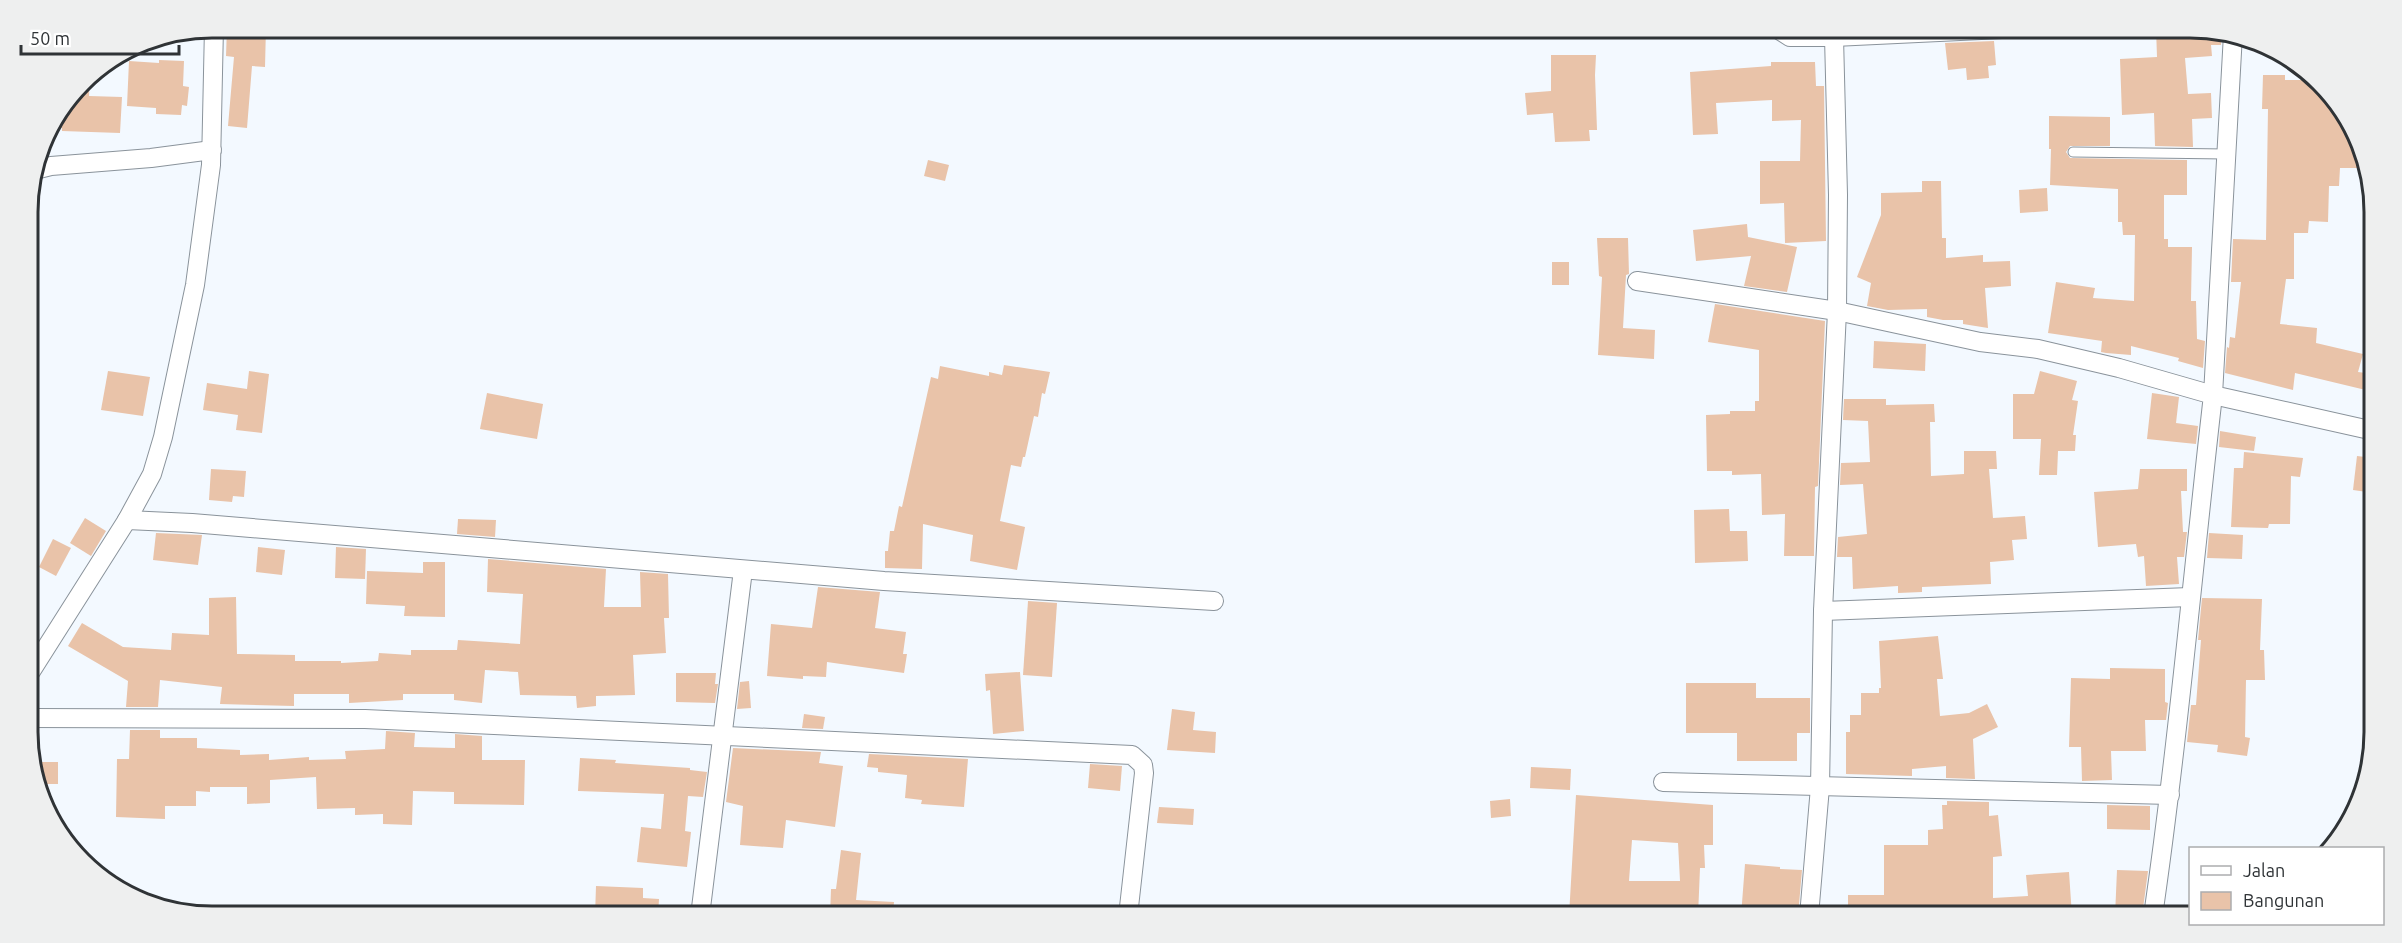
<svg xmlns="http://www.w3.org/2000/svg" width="2402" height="943" font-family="Ubuntu,sans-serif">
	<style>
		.building { fill: #e9c3a9; fill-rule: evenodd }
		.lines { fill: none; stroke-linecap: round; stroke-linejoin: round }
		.lane-casing { stroke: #8a939b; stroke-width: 11 }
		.street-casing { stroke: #8a939b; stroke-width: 20 }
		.lane { stroke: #fff; stroke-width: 9 }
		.street { stroke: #fff; stroke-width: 18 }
		.rim { fill: none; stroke: #2f3336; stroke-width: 3 }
	</style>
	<rect width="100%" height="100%" fill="#f3f9ff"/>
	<g class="building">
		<path d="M227,27H266L265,67L252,66L247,128L228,126L234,57L226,56Z"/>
		<path d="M2191,27L2222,32L2221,45H2211L2212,56L2185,58L2188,94L2211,93L2212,118L2192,119L2193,147L2155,146L2154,113L2122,115L2120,59L2157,57L2156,28Z"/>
		<path d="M1994,41L1996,65L1988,66L1989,78L1967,80L1966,68L1948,70L1945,43Z"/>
		<path d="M1551,55H1596L1595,75L1597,130H1589L1590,141L1555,142L1553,113L1527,115L1525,93L1551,91Z"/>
		<path d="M159,60L184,61L183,86L189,87L187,106L182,105L181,115L156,114V108L127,106L129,61L159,63Z"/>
		<path d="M1771,62H1815L1816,86H1824L1826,241L1785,243L1784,203L1760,204V161H1800L1801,120L1772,121V100L1716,103L1718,134L1693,135L1690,72L1771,66Z"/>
		<path d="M90,72L89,96L122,97L120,133L62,131V128H47Z"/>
		<path d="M2263,75H2285V80H2315L2330,90L2356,130L2368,168H2340L2339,186H2329L2328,222L2309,221L2308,233H2294V279H2286L2280,324L2317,328L2316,343L2363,354L2358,372L2374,374V392L2295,373L2293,390L2225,373L2227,347L2229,348L2230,337L2235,338L2241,282H2231L2233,239L2266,240L2268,109H2262Z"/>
		<path d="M2049,116L2110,117V146H2070L2066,152L2070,158L2187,160V195H2164V239H2168V247H2192L2191,301H2196L2197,339L2205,341L2203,368L2178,361L2179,358L2131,346V355L2106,353L2101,352L2102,341L2048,333L2056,282L2095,288L2093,298L2134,301L2135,235H2123L2122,222H2118V189L2050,185L2051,149H2049Z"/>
		<path d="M928,160L949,165L945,181L924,176Z"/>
		<path d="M1922,181H1941L1942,238H1946V258L1983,255V262L2010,261L2011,286L1985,288L1988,328L1963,324V320H1943L1927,317V309L1888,310L1867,306L1871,283L1857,277L1881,215V193L1922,192Z"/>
		<path d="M2047,188L2048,211L2020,213L2019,190Z"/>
		<path d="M1747,224L1748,237L1797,247L1787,292L1744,286L1751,256L1696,261L1693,230Z"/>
		<path d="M1597,238H1628L1629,274L1626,275L1623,328L1655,330L1654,359L1598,355L1602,277L1599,276Z"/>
		<rect x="1552" y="262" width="17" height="23"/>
		<path d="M1715,304L1825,321L1818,486L1815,487L1814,556H1784L1785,514L1762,515L1761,474L1732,475V471H1707L1706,415L1730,414V411H1755V401H1759V350L1708,342Z"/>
		<path d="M1874,341L1926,344L1925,371L1873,368Z"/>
		<path d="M1004,365L1050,372L1045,394L1042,393L1038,417L1034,416L1025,457H1023L1021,467L1011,465L1000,521L1025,527L1017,570L970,561L973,535L923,524L922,569L885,568V551H888L890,531H894L899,506L902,507L931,377L938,379L940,366L989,376V372L1002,375Z"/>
		<path d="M108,371L150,377L143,416L101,410Z"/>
		<path d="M249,371L269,374L262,433L236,430L238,415L203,410L207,383L247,389Z"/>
		<path d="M2040,371L2077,381L2072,400L2078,401L2073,435H2076L2075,451H2058L2057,475H2039L2041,439H2013V394H2034Z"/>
		<path d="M487,393L543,404L537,439L480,429Z"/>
		<path d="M2152,393L2179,397L2176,423L2198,426L2196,444L2147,439Z"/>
		<path d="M1844,399H1886V405L1934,404L1935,422H1930L1931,476L1964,474V451H1996L1997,469H1989L1993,518L2025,516L2027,539L2012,540L2014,560L1990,562L1991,584L1922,587V592L1898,593V586L1853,589L1852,557H1837L1838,537L1867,534L1863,484L1840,485L1841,463L1870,462L1868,421L1843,420Z"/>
		<path d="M2220,431L2256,437L2254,451L2219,447Z"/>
		<path d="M2244,452L2303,458L2300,477L2291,476L2290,524H2269L2268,528L2231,527L2234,468H2243Z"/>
		<path d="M2357,456L2374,458V493L2353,490Z"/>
		<path d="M211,469L246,471L244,497L233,496L232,502L209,500Z"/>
		<path d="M2140,469H2187V491H2181L2183,532H2187L2184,557H2177L2179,584L2146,586L2144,556L2138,557L2136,544L2098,547L2094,492L2138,489Z"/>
		<path d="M1729,509L1730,531H1747L1748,561L1695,563L1694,510Z"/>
		<path d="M85,518L106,531L91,556L70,543Z"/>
		<path d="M458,519L496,520L495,537L457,534Z"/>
		<path d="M156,533L202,535L198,565L153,560Z"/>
		<path d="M2209,533L2243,535L2242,559L2207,558Z"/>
		<path d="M53,539L71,548L56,576L39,567Z"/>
		<path d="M258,547L285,550L282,575L256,572Z"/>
		<path d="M336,547L366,549L365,579L335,578Z"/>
		<path d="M488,559L606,569L604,607H641L640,572L668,574L669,618H664L666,653L633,655L635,695L596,696V706L577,708L576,696L520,695L518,672L485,670L482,703L454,700V694H403V700L349,703V694H294V706L220,704L222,687L160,680L158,707H126L128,681L68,646L82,623L123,647L171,650L172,633L209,635V598L236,597L237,654L295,655V661H341V663L378,661L379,653L411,655V650H457L458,640L520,644L523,594L487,592Z"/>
		<path d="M423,562H445V617L404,616L405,606L366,604L367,571L423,573Z"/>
		<path d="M818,587L880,592L875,628L906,632L903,654H907L904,673L827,662L826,677L803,676V679L767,676L771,624L812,628Z"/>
		<path d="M2202,598L2262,599L2260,650H2264L2265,680H2246L2245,737L2250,738L2247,756L2217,752L2218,745L2187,742L2191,705H2196L2201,640H2198Z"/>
		<path d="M1028,601L1057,603L1052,677L1023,675Z"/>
		<path d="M1938,636L1943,679H1937L1940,716L1969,713L1987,704L1998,727L1973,739L1975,779L1946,778V766L1912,769V776L1846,774V732H1850V715H1861V693H1879V688H1881L1879,641Z"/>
		<path d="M2110,668L2165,669V702L2168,703L2166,720H2145L2146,751H2111L2112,780L2082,781L2081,747H2069L2071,678L2110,679Z"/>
		<path d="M1020,672L1024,731L993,734L990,690L986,691L985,674Z"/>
		<path d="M676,673H716L715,684H718L715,703L676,702Z"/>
		<path d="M749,681L751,708L737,709L740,682Z"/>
		<path d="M1686,683H1756V698H1810V733H1797V761H1737V733H1686Z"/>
		<path d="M1172,709L1195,712L1193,730L1216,732L1215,753L1167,750Z"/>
		<path d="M804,714L825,717L823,729L802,728Z"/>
		<path d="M130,730H160V738H197V748L240,750V755L269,754V760L309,757V760L346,759L345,751L385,749L386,731L415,733L414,747L455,748V734L482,736V760H525L524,805L454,804V792L413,791L412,825L383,824V814L355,815V808L317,809L316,777L270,780V803L247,804V787H210V792L196,791V806H165V819L116,817L117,759H129Z"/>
		<path d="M733,748L821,752L819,763L843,766L835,827L786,820L783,848L740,845L743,806L726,802Z"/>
		<path d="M869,754L968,759L964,807L921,804L922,800L905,798L907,775L878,772V768L867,767Z"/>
		<path d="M580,758L616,760L615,763L690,768V770L707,772L703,797L688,796L685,831L691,832L687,867L637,862L641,827L661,829L664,794L578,791Z"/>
		<path d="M30,762H58V784H38L30,767Z"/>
		<path d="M1090,764L1122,766L1120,791L1088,788Z"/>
		<path d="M1531,767L1571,769L1570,790L1530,788Z"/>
		<path d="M1576,795L1713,805V845H1704L1705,868H1700L1698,916H1569ZM1632,840L1678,843L1680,881H1629Z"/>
		<path d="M1510,799L1511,816L1491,818L1490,801Z"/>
		<path d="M1947,801L1989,802V816L1998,815L2002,856L1993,857V898L2028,896L2026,875L2069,872L2072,916H1848V895H1884V845H1928V830L1943,829L1942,805H1947Z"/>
		<path d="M2107,805L2150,806V830L2107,829Z"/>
		<path d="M1159,807L1194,809L1193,825L1157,823Z"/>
		<path d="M841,850L861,853L856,900L894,902L893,916H830L831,889H836Z"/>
		<path d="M1745,864L1780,867V869L1802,870L1798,916H1741Z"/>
		<path d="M2117,870L2148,871L2142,916H2115Z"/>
		<path d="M596,886L643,888V898L659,899L658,916H595Z"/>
	</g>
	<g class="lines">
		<defs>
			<path id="lane" d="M2073,152L2226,154"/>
			<g id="street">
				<path d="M1774,27L1790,37H1834L1838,195L1837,311L1823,611L1820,787L1809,916"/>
				<path d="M2233,34L2213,395L2374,431"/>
				<path d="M1834,37L2047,27"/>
				<path d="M35,170L51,166L151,158L212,150"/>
				<path d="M1637,281L1837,311L1980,342L2038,349L2119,368L2213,395C2193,569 2178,743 2153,916"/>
				<path d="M127,520L192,523L884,581L1214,601"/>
				<path d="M1823,611L2190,597"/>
				<path d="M30,673L127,520L152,474L163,437L195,285L211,165L214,27"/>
				<path d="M30,718L365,719L1132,755L1143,765L1144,773L1128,916"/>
				<path d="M1663,782L2170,795"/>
				<path d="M700,916L743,570"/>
			</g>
		</defs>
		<use href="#lane" class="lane-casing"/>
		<use href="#street" class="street-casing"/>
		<use href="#lane" class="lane"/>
		<use href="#street" class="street"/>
	</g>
	<path d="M0 0H2402V943H0ZM212 38H2190A174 174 0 0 1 2364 212V732A174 174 0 0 1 2190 906H212A174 174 0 0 1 38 732V212A174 174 0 0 1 212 38Z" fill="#eeefef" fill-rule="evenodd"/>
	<path class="rim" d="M212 38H2190A174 174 0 0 1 2364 212V732A174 174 0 0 1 2190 906H212A174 174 0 0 1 38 732V212A174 174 0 0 1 212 38Z"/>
	<rect x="2189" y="847" width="195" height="78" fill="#ffffff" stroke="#acadaf" stroke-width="1.5"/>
	<rect x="2201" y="866" width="30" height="9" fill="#ffffff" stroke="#acadaf" stroke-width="1.5"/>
	<text x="2243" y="877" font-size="18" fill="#2f3336">Jalan</text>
	<rect x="2201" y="892" width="30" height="18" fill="#e9c3a9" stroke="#acadaf" stroke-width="1.5"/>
	<text x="2243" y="907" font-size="18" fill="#2f3336">Bangunan</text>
	<path d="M21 45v9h158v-9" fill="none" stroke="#2f3336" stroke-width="3"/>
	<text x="30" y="45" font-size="18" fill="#2f3336" stroke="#ffffff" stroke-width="4.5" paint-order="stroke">50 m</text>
</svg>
